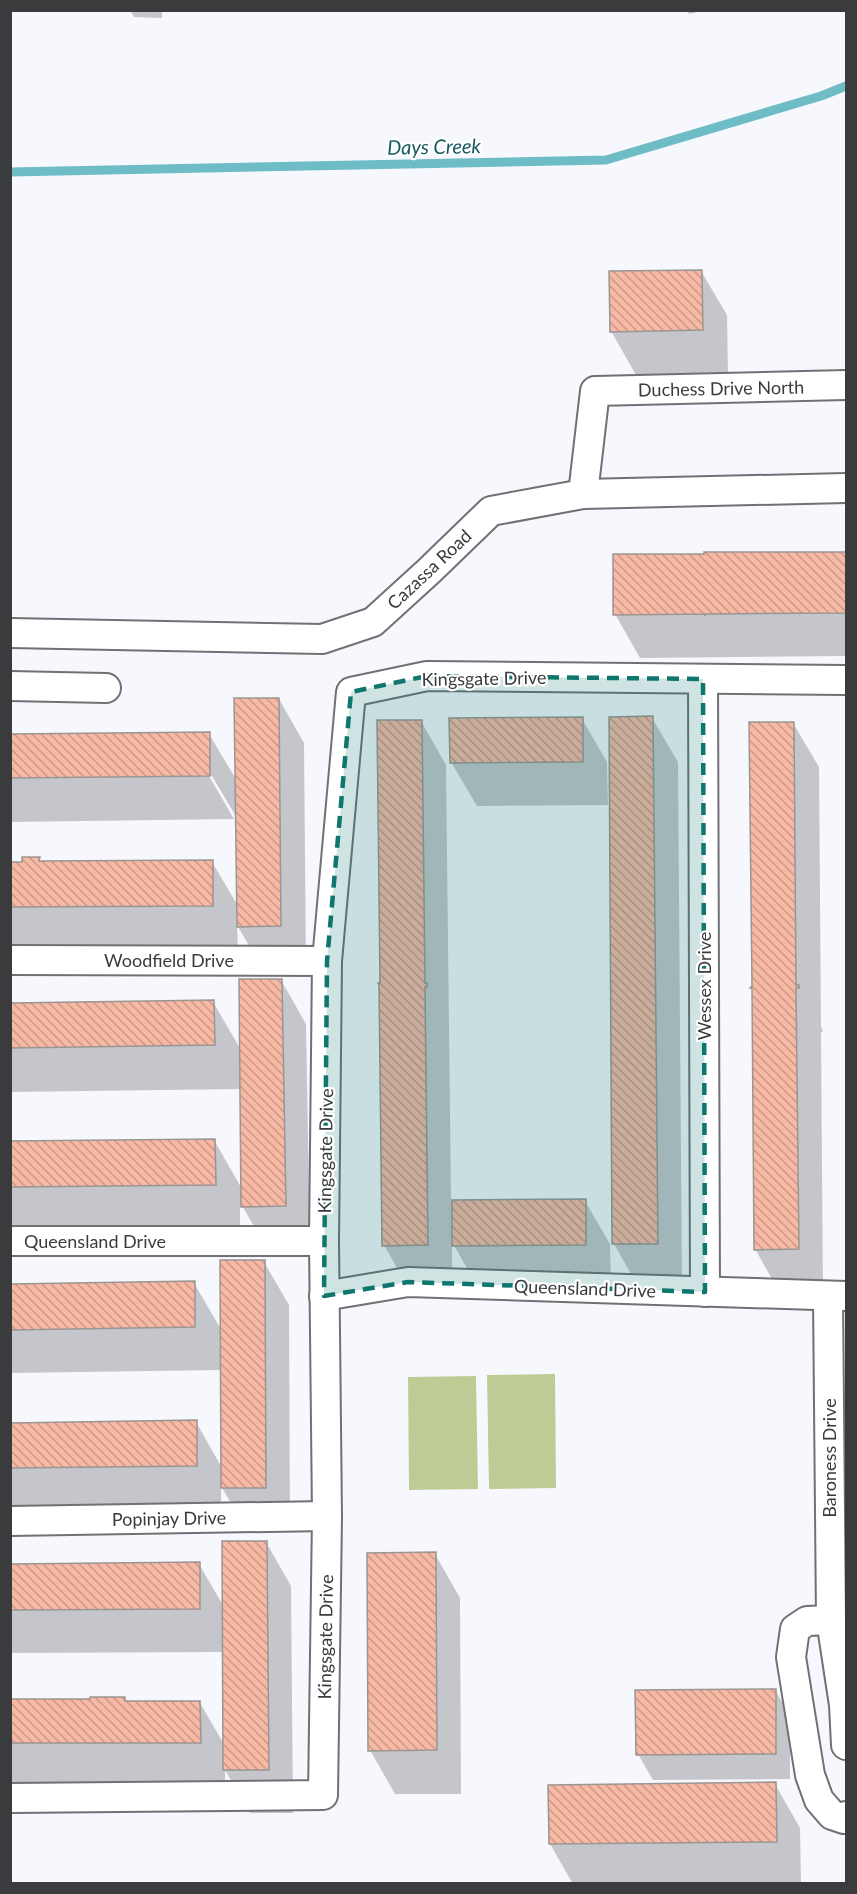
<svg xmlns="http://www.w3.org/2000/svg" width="857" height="1894" font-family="Lato,sans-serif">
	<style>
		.park { fill: #bfcb95 }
		.shadow { fill: #0003 }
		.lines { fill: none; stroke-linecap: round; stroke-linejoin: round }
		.stream { stroke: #6ebdc6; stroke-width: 9 }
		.building { fill: url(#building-back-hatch); stroke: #9b9593; stroke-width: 1.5 }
		.minor-casing { stroke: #707075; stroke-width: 32 }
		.minor { stroke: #fff; stroke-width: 28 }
		.marked { fill: #0f766e; fill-opacity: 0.2; stroke: #0f766e; stroke-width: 4.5; stroke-dasharray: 12 8; stroke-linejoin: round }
		.labels { text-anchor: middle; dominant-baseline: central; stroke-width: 4.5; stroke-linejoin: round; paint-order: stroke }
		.street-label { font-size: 18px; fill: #3a3b3d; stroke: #fff }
		.water-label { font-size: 20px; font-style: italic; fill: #165a61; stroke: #fff }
	</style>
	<defs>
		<pattern id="building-back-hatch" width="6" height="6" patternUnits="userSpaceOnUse" patternTransform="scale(1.5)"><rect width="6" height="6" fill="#f8b9a4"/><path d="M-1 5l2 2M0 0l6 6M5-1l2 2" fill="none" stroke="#ca9887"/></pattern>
	</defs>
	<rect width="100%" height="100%" fill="#f7f8fe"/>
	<g class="park">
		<path d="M555,1374L556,1488L489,1489L487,1375Z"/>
		<path d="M476,1376L478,1489L409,1490L408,1377Z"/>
	</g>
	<g class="shadow">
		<path d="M130,10H162V18L134,17Z"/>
		<path d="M687,10H708L689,14Z"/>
		<path d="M701,271L727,315L728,374L636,375L611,331Z"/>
		<path d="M846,553V656L640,658L615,614L614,556Z"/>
		<path d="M279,699L304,743L306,970H263L237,925L238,949L10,951V863H23L39,859L41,863L212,862L238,906L241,825L212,776H209L234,819L10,822V736L209,734L237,781Z"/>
		<path d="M610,718H652L678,762L682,1287L639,1288L614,1244Z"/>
		<path d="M582,719L607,762L608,805L477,806L451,762Z"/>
		<path d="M421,721L446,765L451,1201H585L610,1244L611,1289H479L452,1242V1289H409L384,1245Z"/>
		<path d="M793,723L819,767L821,1026L823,1032H821L823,1293H780L755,1249Z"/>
		<path d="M281,980L306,1024L310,1250L268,1251L240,1202V1228L10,1231V1143L214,1140L242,1189L241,1089L10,1092V1004L213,1002L241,1050Z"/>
		<path d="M264,1262L289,1305L290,1531L248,1532L221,1486V1510L10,1512V1424L196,1422L222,1468V1370L10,1373V1285L194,1283L222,1331Z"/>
		<path d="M266,1542L291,1586L293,1813H250L225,1770V1786L10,1787V1701L200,1703L225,1746L224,1652L10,1653V1565L199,1564L224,1607Z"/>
		<path d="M435,1554L460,1598L461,1794H395L370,1750Z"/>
		<path d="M775,1690L790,1716V1779L653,1780L638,1754Z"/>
		<path d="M775,1784L800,1828L801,1884H573L550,1844Z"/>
	</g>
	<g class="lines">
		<path class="stream" d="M10,172L606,160L821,96L846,86"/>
	</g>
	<g class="building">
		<path d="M702,270L703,330L610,332L609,271Z"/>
		<path d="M704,552H846V613L706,614L705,616V614L613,615V554H704Z"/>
		<path d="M234,698H279L281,926L237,927Z"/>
		<path d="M653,716L658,1244H612L609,717Z"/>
		<path d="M583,717V762L450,763L449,718Z"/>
		<path d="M377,720H422L425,983H427V987H425L428,1245L382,1246L379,985L378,983H380Z"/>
		<path d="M749,722H794L796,985H799V988H796L799,1249L754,1250L752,988H750L752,986Z"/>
		<path d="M210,732V776L10,778V734Z"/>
		<path d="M22,857H40L39,861L213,860V906L10,907V862H22Z"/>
		<path d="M239,979H282L286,1206L241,1207Z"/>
		<path d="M214,1000L215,1045L10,1048V1003Z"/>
		<path d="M215,1139L216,1185L10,1187V1141Z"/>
		<path d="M586,1199V1245L452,1246V1200Z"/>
		<path d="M220,1260H265L266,1488H221Z"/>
		<path d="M195,1281V1327L10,1330V1284Z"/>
		<path d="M197,1420V1466L10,1468V1423Z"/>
		<path d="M222,1541H267L269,1770H223Z"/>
		<path d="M436,1552L437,1750L368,1751L367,1553Z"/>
		<path d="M200,1562V1609L10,1610V1564Z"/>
		<path d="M776,1689V1754L636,1755L635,1690Z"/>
		<path d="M90,1697H125V1701H200L201,1743H10V1699H90Z"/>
		<path d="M776,1782L777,1842L549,1844L548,1785Z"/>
	</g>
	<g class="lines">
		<defs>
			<g id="minor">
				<path d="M583,494L595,391L846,385"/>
				<path d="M10,633L322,639L373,622L429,571L491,511L583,494L846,488"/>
				<path d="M703,679L705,1292"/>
				<path d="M10,686L106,688"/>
				<path d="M10,960L327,961"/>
				<path d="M10,1241H324"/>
				<path d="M324,1296L408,1282L846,1296"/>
				<path d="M828,1296L831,1620L844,1705L846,1745"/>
				<path d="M10,1521L327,1516"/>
				<path d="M831,1620L807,1621L795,1629L791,1657L810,1775L819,1800L832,1815L844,1819L846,1816"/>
				<path d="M10,1798L323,1795L327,1516L324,1241L327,961L351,692L427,676L846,680"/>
			</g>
		</defs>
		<use href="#minor" class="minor-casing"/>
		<use href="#minor" class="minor"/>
	</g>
	<path class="marked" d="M427,676L703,679L705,1292L408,1282L324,1296L327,961L351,692Z"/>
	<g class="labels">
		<g class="street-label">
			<text transform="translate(721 388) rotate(-1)">Duchess Drive North</text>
			<text transform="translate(429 569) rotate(-43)">Cazassa Road</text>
			<text transform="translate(484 678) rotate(-1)">Kingsgate Drive</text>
			<text x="169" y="960">Woodfield Drive</text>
			<text transform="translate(704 986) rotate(-90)">Wessex Drive</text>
			<text transform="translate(325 1151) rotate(-89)">Kingsgate Drive</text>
			<text x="95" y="1241">Queensland Drive</text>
			<text transform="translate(585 1288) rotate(2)">Queensland Drive</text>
			<text transform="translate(829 1458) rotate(-90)">Baroness Drive</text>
			<text transform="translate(169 1518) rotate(-1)">Popinjay Drive</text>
			<text transform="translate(325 1637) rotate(-89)">Kingsgate Drive</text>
		</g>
		<g class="water-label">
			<text transform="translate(434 146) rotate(-1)">Days Creek</text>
		</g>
	</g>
	<rect width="857" height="1894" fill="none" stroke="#3a3b3d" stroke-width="24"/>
</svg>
